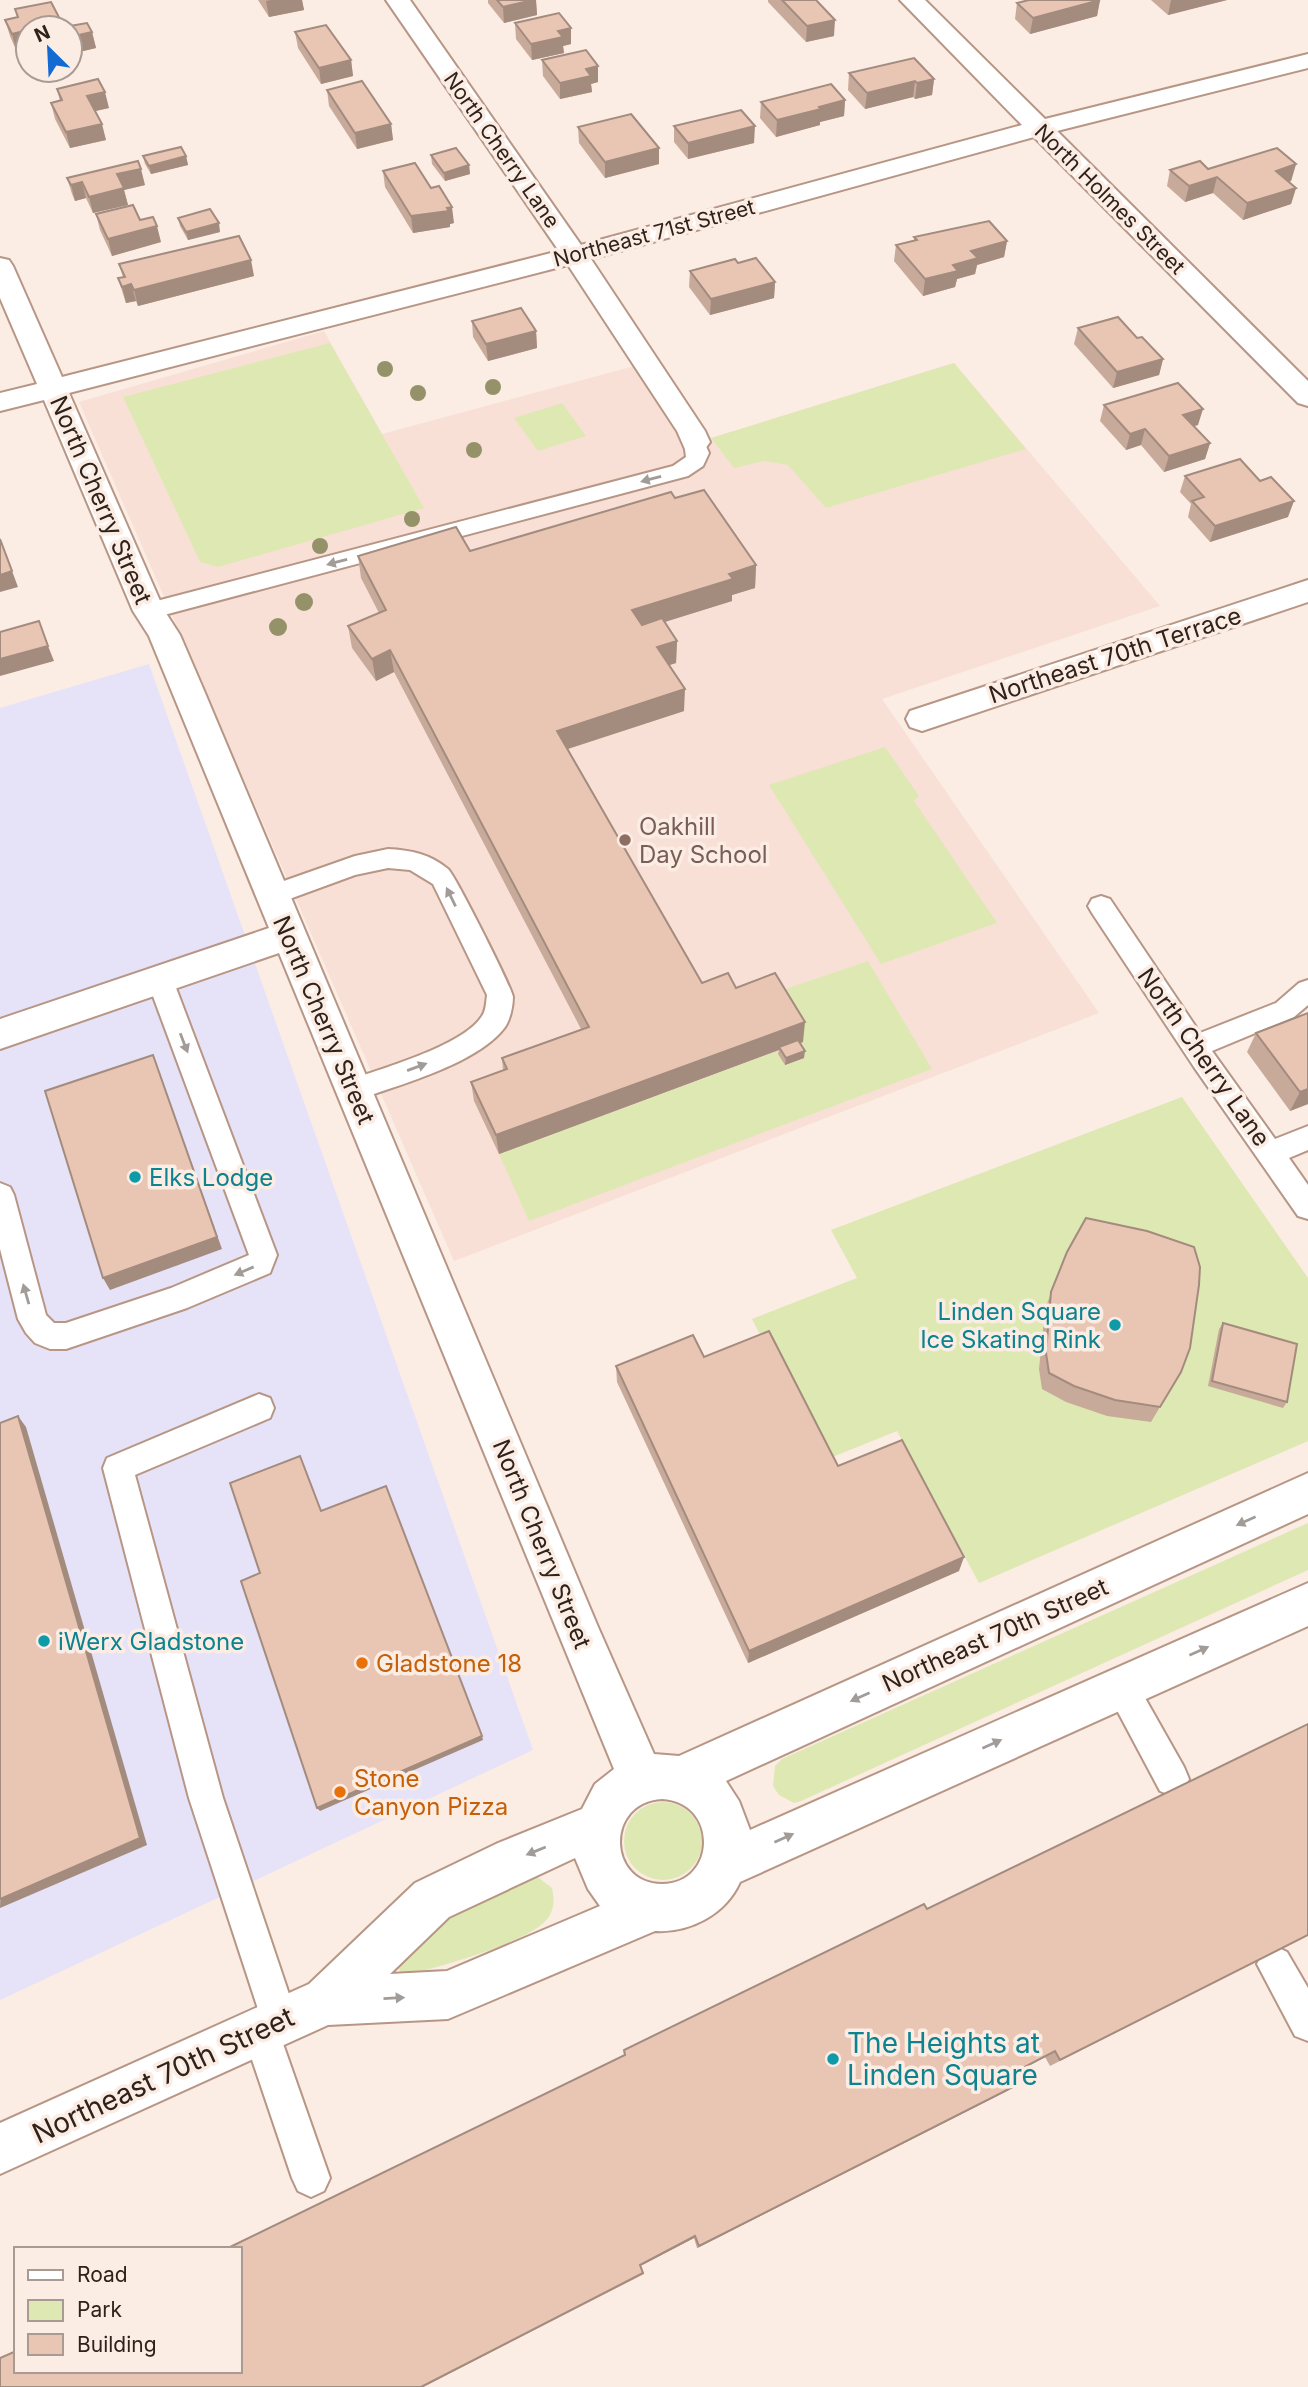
<svg xmlns="http://www.w3.org/2000/svg" width="1308" height="2387" font-family="Inter,sans-serif">
	<style>
		.commercial { fill: #e6e2f8 }
		.education { fill: #f8e0d6 }
		.green { fill: #dee8b2 }
		.lines { fill: none; stroke-linecap: round; stroke-linejoin: round }
		.lane-casing { stroke: #b79685; stroke-width: 4 }
		.street-casing { stroke: #b79685; stroke-width: 4 }
		.lane { fill: #fff; fill-rule: evenodd }
		.street { fill: #fff; fill-rule: evenodd }
		.tree { fill: #95926a }
		.wall { fill: #c8aa9b }
		.shaded-wall { fill: #a38b7e }
		.building { fill: #e9c6b4; stroke: #a38b7e; stroke-width: 2 }
		.oneway { fill: #a19c98 }
		.education-dot { fill: #8d6e63; stroke: #fbece4; stroke-width: 2.5 }
		.culture-dot { fill: #0f9aa8; stroke: #fbece4; stroke-width: 2.5 }
		.food-dot { fill: #e8710a; stroke: #fbece4; stroke-width: 2.5 }
		.labels { text-anchor: middle; dominant-baseline: central; stroke-width: 7; stroke-linejoin: round; paint-order: stroke }
		.far-street-label { font-size: 21px; fill: #2f221b; stroke: #fbece4 }
		.street-label { font-size: 24px; fill: #2f221b; stroke: #fbece4 }
		.education-label { font-size: 24px; fill: #785e54; stroke: #fbece4; text-anchor: start }
		.culture-label { font-size: 24px; fill: #0d838f; stroke: #fbece4; text-anchor: start }
		.food-label { font-size: 24px; fill: #c56008; stroke: #fbece4; text-anchor: start }
		.near-culture-label { font-size: 28px; fill: #0d838f; stroke: #fbece4; text-anchor: start }
		.near-street-label { font-size: 28px; fill: #2f221b; stroke: #fbece4 }
	</style>
	<rect width="100%" height="100%" fill="#fbece4"/>
	<path class="commercial" d="M149,664L533,1750L0,2000V708Z"/>
	<path class="education" d="M324,331L382,434L657,360L711,438L954,363L1160,606L882,699L1099,1013L454,1261L79,402Z"/>
	<g class="green">
		<path d="M330,343L424,508L218,567L200,562L123,397Z"/>
		<path d="M954,363L1026,449L826,508L788,465L764,461L734,468L711,438Z"/>
		<path d="M562,403L586,436L538,451L514,418Z"/>
		<path d="M885,747L919,796L914,801L997,923L881,964L769,785Z"/>
		<path d="M868,961L932,1069L529,1221L499,1154L802,1042L774,993Z"/>
		<path d="M1182,1097L1308,1278V1441L979,1583L897,1431L825,1460L752,1319L857,1278L831,1230Z"/>
		<path d="M1308,1523V1570L801,1801L794,1803L779,1795L773,1786L775,1766L782,1759Z"/>
		<circle cx="663" cy="1841" r="39"/>
		<path d="M530,1877L539,1878L552,1888C554,1899 555,1908 548,1918C531,1942 434,1969 404,1975L393,1963L411,1935Z"/>
	</g>
	<g class="lines">
		<defs>
			<g id="lane">
				<path d="M695,435L702,437L709,453L703,466L688,476L149,619L141,617L138,611L141,605L149,603L673,466L686,457L684,442L688,437Z"/>
				<path d="M388,849C410,850 430,854 448,869C455,875 512,988 513,997C513,1006 510,1020 505,1027C478,1064 396,1086 353,1101L343,1098L339,1090L343,1082C377,1070 464,1046 482,1016C486,1011 486,1002 487,995L433,884L410,870L388,868L355,875L273,905L264,902L260,895L264,888L355,856Z"/>
				<path d="M1101,896L1110,899L1200,1033L1276,1003L1299,983L1308,980V1005L1294,1017L1212,1051L1275,1139L1308,1126V1150L1289,1158L1308,1185V1219L1298,1216L1194,1067L1092,913L1088,906L1092,899Z"/>
				<path d="M160,970L169,973L173,980L277,1255L270,1273L187,1308L66,1349H50L35,1343L26,1333L18,1319L0,1249V1183L10,1187L14,1195L46,1315L54,1323H66L171,1288L249,1255L147,980L151,973Z"/>
				<path d="M259,1394L270,1398L274,1408L270,1418L135,1475L223,1798L298,2021L293,2034L281,2038L330,2178L324,2191L311,2197L298,2191L292,2178L242,2030L247,2017L259,2012L189,1798L103,1468L107,1458Z"/>
				<path d="M1121,1670L1132,1675L1184,1767L1189,1779L1184,1791L1172,1796L1160,1791L1110,1697L1105,1686L1110,1675Z"/>
				<path d="M1275,1946L1287,1952L1308,1988V2041L1295,2036L1257,1964L1263,1952Z"/>
			</g>
			<g id="street">
				<path d="M386,0H410L581,245L1022,125L900,0H925L1045,119L1308,54V68L1057,131L1308,381V406L1298,403L1034,137L591,259L705,431L710,442L705,449L695,451L685,449L677,431L568,265L69,393L164,610L180,635L205,693L598,1627L654,1754L679,1756L1308,1473V1514L726,1781L739,1801L750,1830L1308,1583V1626L740,1882C726,1914 690,1933 655,1931L448,2019L328,2025L0,2174V2123L309,1984L415,1883L498,1843L582,1809L595,1784L614,1769L279,953L0,1049V1019L269,928L149,636L133,611L44,400L0,411V393L37,384L0,298V258L9,260L13,266L62,377L559,251ZM662,1799C719,1802 717,1884 662,1884C607,1884 605,1802 662,1799ZM575,1858L588,1889L600,1906L447,1971L390,1974L449,1917Z"/>
				<path d="M1308,580V602L922,731L910,727L906,719L910,711Z"/>
			</g>
		</defs>
		<use href="#lane" class="lane-casing"/>
		<use href="#street" class="street-casing"/>
		<use href="#lane" class="lane"/>
		<use href="#street" class="street"/>
	</g>
	<g class="tree">
		<circle cx="385" cy="369" r="8"/>
		<circle cx="493" cy="387" r="8"/>
		<circle cx="418" cy="393" r="8"/>
		<circle cx="474" cy="450" r="8"/>
		<circle cx="412" cy="519" r="8"/>
		<circle cx="320" cy="546" r="8"/>
		<circle cx="304" cy="602" r="9"/>
		<circle cx="278" cy="627" r="9"/>
	</g>
	<g class="wall">
		<path d="M258,0H302L304,10L269,17Z"/>
		<path d="M488,0H536L537,15L504,23L488,3Z"/>
		<path d="M768,0H816L834,36L806,42L768,2Z"/>
		<path d="M1100,0L1097,16L1030,34L1015,19L1017,3Z"/>
		<path d="M1151,0H1227L1168,15Z"/>
		<path d="M51,2L64,27L87,23L92,32L96,48L75,53L76,58L70,59V28H28V48L16,50L10,36L5,20L17,17L15,9Z"/>
		<path d="M515,23L571,28V44L563,46L564,53L532,60L516,39Z"/>
		<path d="M295,32L351,60L353,76L321,84L298,48Z"/>
		<path d="M542,60L598,66V82L591,84L592,92L560,99L543,76Z"/>
		<path d="M849,73L934,79L932,95L915,99L913,97L865,109L848,90Z"/>
		<path d="M57,89L109,108L95,111L106,140L70,148L55,119L51,103L60,101Z"/>
		<path d="M327,90L391,124L393,140L357,149L329,106Z"/>
		<path d="M845,100L844,116L820,122V125L776,137L760,118L761,102Z"/>
		<path d="M674,126L754,143L688,159L674,142Z"/>
		<path d="M578,127L659,148V164L605,178L579,143Z"/>
		<path d="M431,155L469,165L470,174L445,181L432,164Z"/>
		<path d="M143,156H186L188,165L151,174L145,164Z"/>
		<path d="M1296,164L1291,181L1289,182L1296,188L1291,204L1243,220L1213,193L1185,202L1167,186L1170,170Z"/>
		<path d="M383,171L454,223L450,224V227L413,233L385,187Z"/>
		<path d="M67,178L145,185L124,190L128,205L93,213L86,198L75,201L72,194Z"/>
		<path d="M96,214L161,242L112,256L100,230Z"/>
		<path d="M178,218L220,232L188,240L180,226Z"/>
		<path d="M914,237L1007,241L1004,257L977,265L975,274L957,279L955,287L923,296L894,261L896,245L914,240Z"/>
		<path d="M738,263L775,282L774,298L710,315L689,287L690,271Z"/>
		<path d="M119,264L254,276L138,306L136,301L126,303L123,294L118,278L123,277Z"/>
		<path d="M472,321L536,331L537,348L488,361L473,337Z"/>
		<path d="M1078,328L1137,338L1163,359L1159,375L1113,388L1074,344Z"/>
		<path d="M1104,405L1198,425L1193,426L1210,443L1205,459L1164,472L1141,445L1126,450L1100,421Z"/>
		<path d="M1185,476L1288,517L1210,542L1188,517L1191,504L1180,492Z"/>
		<path d="M675,498L756,565L755,588L732,595V601L665,622L677,641L676,663L669,665L684,711L568,749L702,983L736,988L803,1042L800,1043L804,1058L785,1065L778,1054L779,1050L499,1154L474,1101L471,1082L503,1071L502,1058L581,1029L394,672L376,681L352,648L348,626L379,613L361,578L358,556L470,551Z"/>
		<path d="M1308,1013V1104L1290,1111L1247,1052L1256,1033Z"/>
		<path d="M1067,1252L1181,1372L1151,1422L1107,1416L1066,1402L1042,1389L1039,1369L1045,1309Z"/>
		<path d="M1223,1323L1287,1402L1283,1408L1208,1386L1219,1329Z"/>
		<path d="M704,1357L838,1466L959,1571L748,1663L617,1382L616,1366Z"/>
		<path d="M927,1909L1308,1935L1050,2066L1045,2057L1011,2075L1007,2091L697,2248L694,2238L640,2266L644,2274L423,2387H0Z"/>
	</g>
	<g class="shaded-wall">
		<path d="M271,0H302L304,10L269,17L266,1Z"/>
		<path d="M533,0H536L537,15L504,23L503,7Z"/>
		<path d="M1100,0L1097,16L1030,34L1033,18Z"/>
		<path d="M1171,0H1227L1168,15Z"/>
		<path d="M835,20L834,36L806,42L807,26Z"/>
		<path d="M571,28V44L563,46L564,53L532,60L531,44L558,31Z"/>
		<path d="M24,31L28,48L16,50L12,34Z"/>
		<path d="M92,32L96,48L75,53L76,58L70,59V37Z"/>
		<path d="M351,60L353,76L321,84L319,68Z"/>
		<path d="M598,66V82L591,84L592,92L560,99V83L586,69Z"/>
		<path d="M934,79L932,95L915,99L917,83Z"/>
		<path d="M915,81L913,97L865,109L867,93Z"/>
		<path d="M105,92L109,108L91,112L87,96Z"/>
		<path d="M845,100L844,116L820,122V125L776,137L777,120L819,107Z"/>
		<path d="M102,124L106,140L70,148L66,132Z"/>
		<path d="M391,124L393,140L357,149L355,133Z"/>
		<path d="M755,126L754,143L688,159V143Z"/>
		<path d="M659,148V164L605,178V162Z"/>
		<path d="M186,156L188,165L151,174L149,166Z"/>
		<path d="M1296,164L1291,181L1271,187L1276,171Z"/>
		<path d="M469,165L470,174L445,181L444,173Z"/>
		<path d="M141,169L145,185L124,190L128,205L93,213L89,197L117,174Z"/>
		<path d="M1217,177L1213,193L1185,202L1189,186Z"/>
		<path d="M82,182L86,198L75,201L71,185Z"/>
		<path d="M1296,188L1291,204L1243,220L1247,203Z"/>
		<path d="M452,207L454,223L450,224V227L413,233L411,216Z"/>
		<path d="M219,223L220,232L188,240L186,232Z"/>
		<path d="M157,226L161,242L112,256L108,239Z"/>
		<path d="M1007,241L1004,257L977,265L975,274L957,279L955,287L923,296L925,279L953,265L971,251Z"/>
		<path d="M251,260L254,276L138,306L134,290Z"/>
		<path d="M775,282L774,298L710,315L711,299Z"/>
		<path d="M131,284L136,301L126,303L122,287Z"/>
		<path d="M536,331L537,348L488,361L486,344Z"/>
		<path d="M1163,359L1159,375L1113,388L1117,372Z"/>
		<path d="M1203,409L1198,425L1178,431L1183,415Z"/>
		<path d="M1145,429L1141,445L1126,450L1130,434Z"/>
		<path d="M1210,443L1205,459L1164,472L1169,456Z"/>
		<path d="M1294,501L1288,517L1210,542L1215,526Z"/>
		<path d="M0,539L18,587L0,592Z"/>
		<path d="M756,565L755,588L732,595V601L632,632V610L729,574Z"/>
		<path d="M677,641L676,663L657,669V647Z"/>
		<path d="M48,646L54,661L0,676V659Z"/>
		<path d="M390,650L394,672L376,681L372,659Z"/>
		<path d="M685,689L684,711L558,752L557,731Z"/>
		<path d="M805,1022L803,1042L781,1050L779,1047V1050L499,1154L496,1135Z"/>
		<path d="M805,1051L804,1058L785,1065L786,1058Z"/>
		<path d="M153,1055L222,1249L110,1290L103,1278Z"/>
		<path d="M1308,1089V1104L1290,1111L1300,1092Z"/>
		<path d="M18,1416L26,1427L147,1845L0,1908Z"/>
		<path d="M964,1557L959,1571L748,1663L749,1651Z"/>
		<path d="M482,1736L483,1740L320,1811L317,1808Z"/>
		<path d="M1055,2051L1045,2057L1002,2080L1011,2074Z"/>
		<path d="M1017,2085L1007,2091L697,2248L699,2246Z"/>
		<path d="M695,2236L694,2238L640,2266V2265Z"/>
		<path d="M643,2273L423,2387H421Z"/>
	</g>
	<g class="building">
		<path d="M497,0H533L503,7Z"/>
		<path d="M782,0H816L835,20L807,26Z"/>
		<path d="M1029,0H1100L1033,18L1017,3Z"/>
		<path d="M51,2L64,27L87,23L92,32L70,37V28H28V40L24,31L12,34L5,20L18,17L15,9Z"/>
		<path d="M559,13L571,28L558,31L563,37L531,44L515,23Z"/>
		<path d="M326,25L351,60L319,68L295,32Z"/>
		<path d="M586,50L598,66L586,69L591,76L560,83L542,60Z"/>
		<path d="M914,58L934,79L917,83L915,81L867,93L849,73Z"/>
		<path d="M98,79L105,92L87,96L102,124L66,132L51,103L62,100L57,89Z"/>
		<path d="M362,81L391,124L355,133L327,90Z"/>
		<path d="M831,84L845,100L819,107L821,109L777,120L761,102Z"/>
		<path d="M741,110L755,126L688,143L674,126Z"/>
		<path d="M631,114L659,148L605,162L578,127Z"/>
		<path d="M181,147L186,156L149,166L143,156Z"/>
		<path d="M456,148L469,165L444,173L431,155Z"/>
		<path d="M1277,148L1296,164L1276,171L1296,188L1247,203L1217,177L1189,186L1170,170L1200,161L1208,169Z"/>
		<path d="M138,161L141,169L117,174L124,188L89,197L82,182L71,185L67,178Z"/>
		<path d="M415,163L431,188L439,186L452,207L447,208L449,211L411,216L383,171Z"/>
		<path d="M133,205L140,220L153,217L157,226L108,239L96,214Z"/>
		<path d="M210,209L219,223L186,232L178,218Z"/>
		<path d="M989,221L1007,241L971,251L978,258L953,265L958,271L925,279L896,245L917,240L914,237Z"/>
		<path d="M239,236L251,260L134,290L131,284L122,287L118,278L125,277L119,264Z"/>
		<path d="M756,258L775,282L711,299L690,271L735,259L738,263Z"/>
		<path d="M521,308L536,331L486,344L472,321Z"/>
		<path d="M1118,317L1137,338L1142,337L1163,359L1117,372L1078,328Z"/>
		<path d="M1178,383L1203,409L1183,415L1210,443L1169,456L1145,429L1130,434L1104,405Z"/>
		<path d="M1240,459L1260,481L1271,477L1294,501L1215,526L1192,501L1204,497L1185,476Z"/>
		<path d="M704,490L756,565L729,574L733,579L632,610L642,625L662,618L677,641L657,647L685,689L557,731L702,983L728,973L736,988L775,973L805,1022L496,1135L471,1082L507,1069L502,1058L589,1027L390,650L372,659L348,626L386,610L358,556L456,527L470,551L671,492L675,498Z"/>
		<path d="M0,539L12,571L0,575Z"/>
		<path d="M39,621L48,646L0,659V632Z"/>
		<path d="M1308,1013V1089L1300,1092L1256,1033Z"/>
		<path d="M798,1040L805,1051L786,1058L779,1047Z"/>
		<path d="M153,1055L217,1237L103,1278L45,1091Z"/>
		<path d="M1086,1218L1147,1231L1194,1247L1200,1267L1199,1285L1190,1348L1181,1372L1160,1407L1115,1400L1074,1386L1049,1373L1046,1353L1051,1292L1067,1252Z"/>
		<path d="M1223,1323L1297,1344L1287,1402L1212,1381Z"/>
		<path d="M769,1331L838,1466L902,1440L964,1557L749,1651L616,1366L693,1335L704,1357Z"/>
		<path d="M18,1416L140,1838L0,1899V1423Z"/>
		<path d="M300,1456L321,1511L386,1486L482,1736L317,1808L241,1581L260,1573L230,1483Z"/>
		<path d="M1308,1724V1935L1060,2060L1055,2051L1011,2074L1017,2085L699,2246L695,2236L640,2265L643,2273L421,2387H0V2358L16,2351V2371H240V2249H226L625,2055L624,2050L924,1904L927,1909Z"/>
	</g>
	<defs><path id="oneway-solid" d="M-6-.8H1V-3.2L6.5 0L1 3.2V.8H-6Z" transform="scale(1.75)"/></defs>
	<g class="oneway">
		<use href="#oneway-solid" transform="translate(651 479) rotate(165)"/>
		<use href="#oneway-solid" transform="translate(337 562) rotate(165)"/>
		<use href="#oneway-solid" transform="translate(451 897) rotate(-116)"/>
		<use href="#oneway-solid" transform="translate(184 1043) rotate(69)"/>
		<use href="#oneway-solid" transform="translate(417 1067) rotate(-20)"/>
		<use href="#oneway-solid" transform="translate(244 1271) rotate(157)"/>
		<use href="#oneway-solid" transform="translate(26 1294) rotate(-106)"/>
		<use href="#oneway-solid" transform="translate(1246 1521) rotate(156)"/>
		<use href="#oneway-solid" transform="translate(1199 1651) rotate(-24)"/>
		<use href="#oneway-solid" transform="translate(860 1697) rotate(156)"/>
		<use href="#oneway-solid" transform="translate(992 1744) rotate(-24)"/>
		<use href="#oneway-solid" transform="translate(784 1838) rotate(-24)"/>
		<use href="#oneway-solid" transform="translate(536 1851) rotate(158)"/>
		<use href="#oneway-solid" transform="translate(394 1998) rotate(-3)"/>
	</g>
	<circle class="education-dot" cx="625" cy="840" r="7"/>
	<g class="culture-dot">
		<circle cx="135" cy="1177" r="7"/>
		<circle cx="1115" cy="1325" r="7"/>
		<circle cx="44" cy="1641" r="7"/>
		<circle cx="833" cy="2059" r="7"/>
	</g>
	<g class="food-dot">
		<circle cx="362" cy="1663" r="7"/>
		<circle cx="340" cy="1792" r="7"/>
	</g>
	<g class="labels">
		<g class="far-street-label">
			<text transform="translate(502 150) rotate(55)">North Cherry Lane</text>
			<text transform="translate(1110 199) rotate(45)">North Holmes Street</text>
			<text transform="translate(654 233) rotate(-15)">Northeast 71st Street</text>
		</g>
		<g class="street-label">
			<text transform="translate(101 500) rotate(67)">North Cherry Street</text>
			<text transform="translate(1115 655) rotate(-18)">Northeast 70th Terrace</text>
			<text transform="translate(324 1020) rotate(67)">North Cherry Street</text>
			<text transform="translate(1204 1057) rotate(55)">North Cherry Lane</text>
			<text transform="translate(542 1544) rotate(68)">North Cherry Street</text>
			<text transform="translate(995 1635) rotate(-24)">Northeast 70th Street</text>
		</g>
		<g class="education-label">
			<text x="639" y="826">Oakhill<tspan x="639" dy="28">Day School</tspan></text>
		</g>
		<g class="culture-label">
			<text x="149" y="1177">Elks Lodge</text>
			<text x="1101" y="1311" text-anchor="end">Linden Square<tspan x="1101" dy="28">Ice Skating Rink</tspan></text>
			<text x="58" y="1641">iWerx Gladstone</text>
		</g>
		<g class="food-label">
			<text x="376" y="1663">Gladstone 18</text>
			<text x="354" y="1778">Stone<tspan x="354" dy="28">Canyon Pizza</tspan></text>
		</g>
		<g class="near-culture-label">
			<text x="847" y="2043">The Heights at<tspan x="847" dy="32">Linden Square</tspan></text>
		</g>
		<g class="near-street-label">
			<text transform="translate(163 2075) rotate(-25)">Northeast 70th Street</text>
		</g>
	</g>
	<rect x="14" y="2247" width="228" height="126" fill="#fbece4" stroke="#a99b94" stroke-width="2"/>
	<rect x="28" y="2270" width="35" height="10" fill="#ffffff" stroke="#a99b94" stroke-width="2"/>
	<text x="77" y="2282" font-size="21" fill="#2f221b">Road</text>
	<rect x="28" y="2300" width="35" height="21" fill="#dee8b2" stroke="#a99b94" stroke-width="2"/>
	<text x="77" y="2317" font-size="21" fill="#2f221b">Park</text>
	<rect x="28" y="2334" width="35" height="21" fill="#e9c6b4" stroke="#a99b94" stroke-width="2"/>
	<text x="77" y="2352" font-size="21" fill="#2f221b">Building</text>
	<g transform="translate(49 49) rotate(336)"><circle r="33" fill="#fbece4" stroke="#a99b94" stroke-width="2"/>
	<path d="M0-5L12 26L0 18L-12 26Z" fill="#146ad3"/>
	<text y="-10" font-size="19" font-weight="bold" text-anchor="middle" fill="#2f221b">N</text>
	</g>
</svg>
